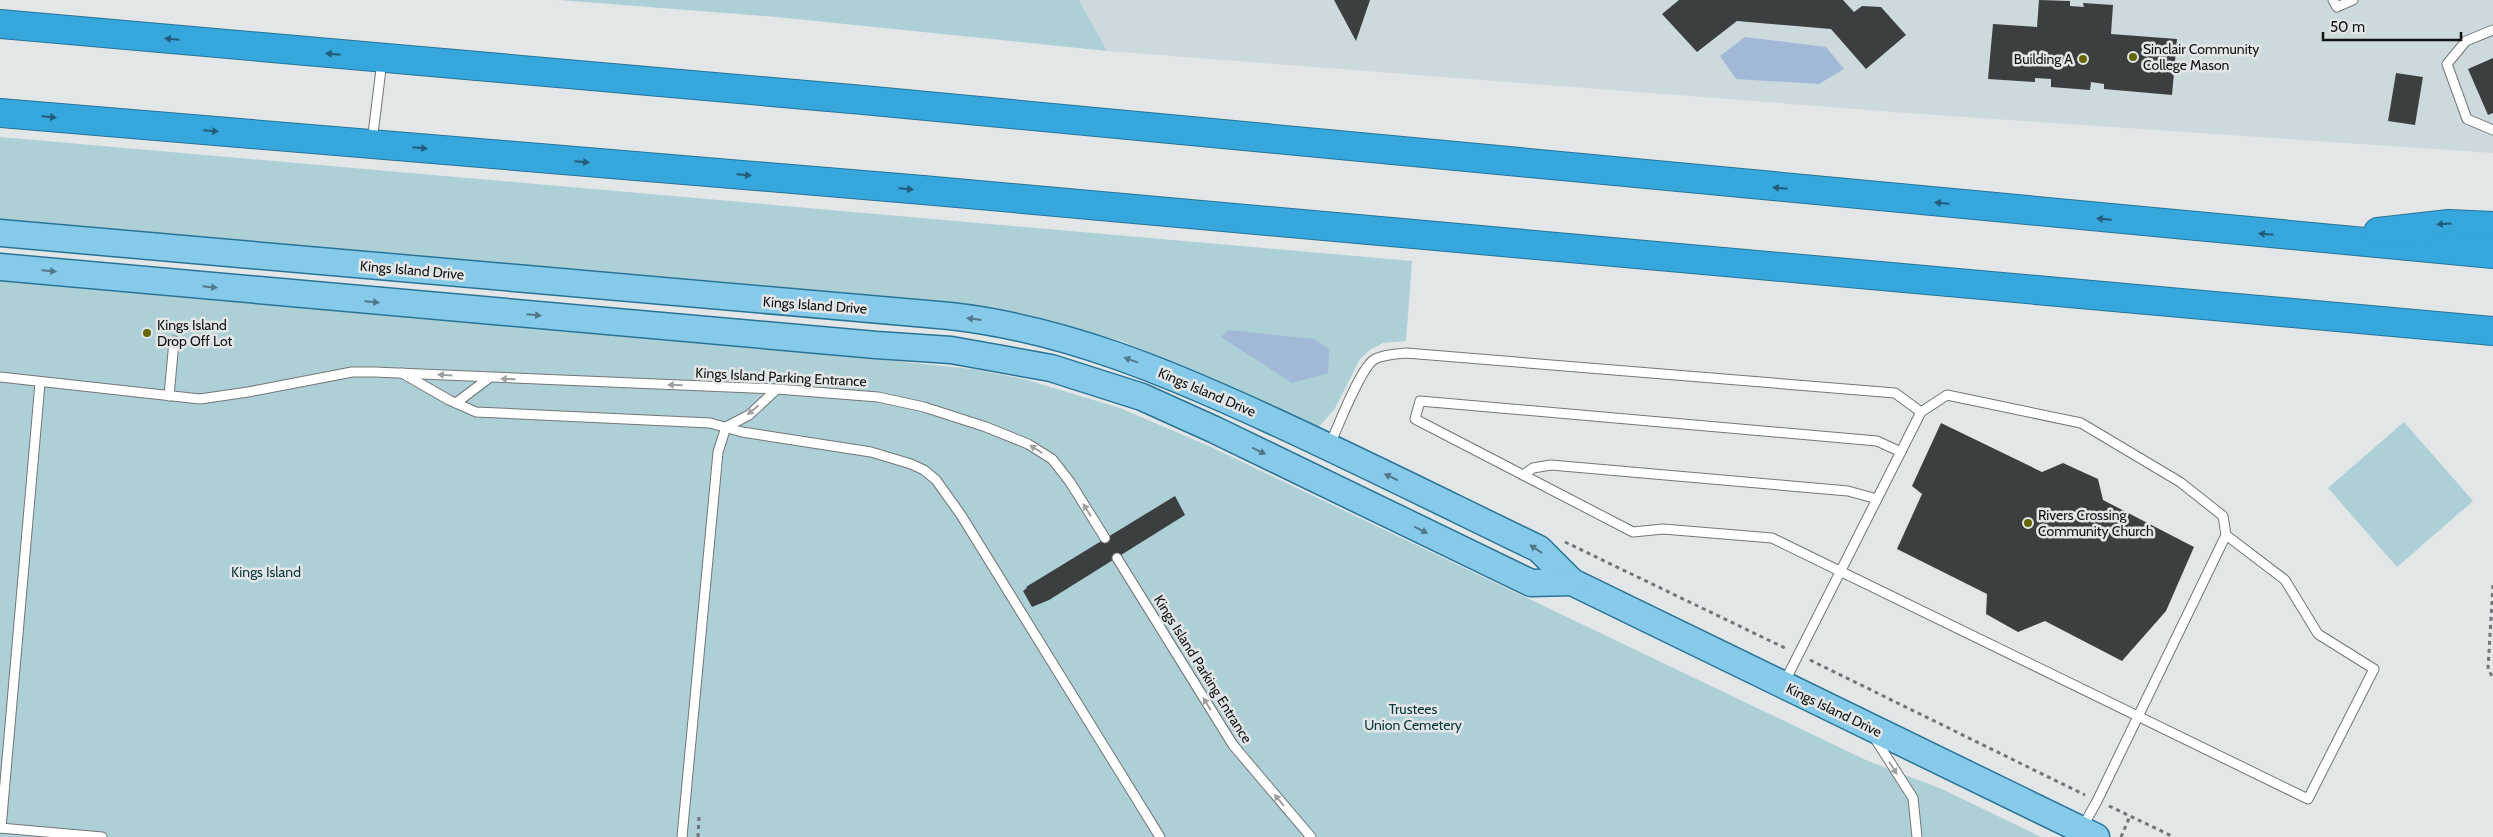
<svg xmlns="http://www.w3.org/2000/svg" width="2493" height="837" font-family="Cabin,sans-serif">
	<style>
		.built { fill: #cddadd }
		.green { fill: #adcfd6 }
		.water { fill: #a1b9d6 }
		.building { fill: #3c3f3f }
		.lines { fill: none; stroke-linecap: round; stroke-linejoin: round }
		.lane-casing { stroke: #737677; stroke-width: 11 }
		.primary-casing { stroke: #287396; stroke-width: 29 }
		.highway-casing { stroke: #287396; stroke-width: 30 }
		.path { stroke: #727576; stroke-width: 3; stroke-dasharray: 4 4; stroke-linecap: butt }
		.lane { stroke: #fff; stroke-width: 9 }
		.primary { stroke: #86caea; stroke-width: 26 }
		.highway { stroke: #35a7dc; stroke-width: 28 }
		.oneway { fill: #235c78 }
		.oneway2 { fill: #517789 }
		.oneway3 { fill: #a0a0a1 }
		.poi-dot { fill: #636602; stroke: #e2e6e7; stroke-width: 2 }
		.labels { text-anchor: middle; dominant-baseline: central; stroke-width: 5; stroke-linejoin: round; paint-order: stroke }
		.poi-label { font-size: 14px; fill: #111213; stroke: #e2e6e7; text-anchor: start }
		.street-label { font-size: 14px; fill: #111213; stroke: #e2e6e7 }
		.park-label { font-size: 14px; fill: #09353d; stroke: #e2e6e7 }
	</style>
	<rect width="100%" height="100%" fill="#e2e6e7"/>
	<path class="built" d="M1079,0H2493V153L1921,114L1107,51Z"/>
	<g class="green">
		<path d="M559,0H1079L1107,51L777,17Z"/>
		<path d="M0,137L1412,261L1406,341L1383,343L1371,349L1360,359L1334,410L1316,430L1193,371L1122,341L1038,320L0,222Z"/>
		<path d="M0,281L807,352L972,369L1024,379L1120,408L1211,447L1868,761L1942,789L2041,837H0Z"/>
		<path d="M2404,422L2473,501L2397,567L2328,488Z"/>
	</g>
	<g class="water">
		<path d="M1745,37L1826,47L1844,69L1819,84L1736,79L1720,56Z"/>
		<path d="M1228,330L1314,339L1329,349L1328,373L1292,383L1221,337Z"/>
	</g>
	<g class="building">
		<path d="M1334,0H1370L1356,41Z"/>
		<path d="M1679,0H1843L1854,12L1862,6L1881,7L1906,35L1866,69L1831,29L1737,21L1697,52L1662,14Z"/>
		<path d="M2039,0L2070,1V6L2084,7L2083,3L2113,5L2111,34L2177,39L2172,95L2104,89V84L2091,82L2090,90L2051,87V79L2035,78V82L1988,79L1993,24L2037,27Z"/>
		<path d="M2493,58V113L2488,115L2468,69Z"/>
		<path d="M2396,73L2423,77L2415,125L2388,121Z"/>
		<path d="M1941,423L2042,472L2063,463L2098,479L2103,500L2194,547L2166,611L2122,661L2045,621L2018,632L1986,614L1987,594L1897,549L1922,494L1912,486Z"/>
		<path d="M1175,496L1185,515L1049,600L1032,607L1023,591L1027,588L1026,587Z"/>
	</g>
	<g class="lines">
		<defs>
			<g id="lane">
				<path d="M2333,0L2337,7L2353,0"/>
				<path d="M2493,30L2466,41L2447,64L2467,119L2493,130"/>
				<path d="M372,142L382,61"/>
				<path d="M402,373L449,400L476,412L710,423L742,432L871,452L911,464L924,470L936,480L961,515L1160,837"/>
				<path d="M0,377L200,399L248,392L352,372H374L777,389L878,397L924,407L986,427L1028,444L1052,459L1070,482L1105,538"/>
				<path d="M169,396L174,341"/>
				<path d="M456,403L489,378"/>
				<path d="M1330,444C1338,427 1361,366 1375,359C1385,354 1395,354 1406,353L1895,393L1921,412"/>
				<path d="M1901,452L1877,441L1420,401L1415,419L1633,532L1663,529L1772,538L2308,799L2374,669L2318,634L2285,580L2226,535"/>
				<path d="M1523,475L1533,468L1551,465L1848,491L1877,499"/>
				<path d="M1117,558L1233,745L1311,837"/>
				<path d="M1784,683L1921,412L1947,395L2081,423L2180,482L2223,516L2226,535L2097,801L2082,828"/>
				<path d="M1874,737L1913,798L1917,837"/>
				<path d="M0,828L102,837"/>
				<path d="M1,828L40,383"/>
				<path d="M682,837L718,452L726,427L749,415L777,389"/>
			</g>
			<g id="primary">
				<path d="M0,233L950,316C1065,329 1169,373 1273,421C1362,462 1450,506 1539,549L1572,582L2096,837"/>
				<path d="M0,267L876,345L951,350L1051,368L1142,397L1215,430L1531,583L1572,582"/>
			</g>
			<g id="highway">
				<path d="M0,24L863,100L2493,254"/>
				<path d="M0,113L923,190L2493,331"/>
				<path d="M2378,232L2449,224L2493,226"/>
			</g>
		</defs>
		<use href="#lane" class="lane-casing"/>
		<use href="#primary" class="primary-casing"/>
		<use href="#highway" class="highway-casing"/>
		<g class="path">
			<path d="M1565,542L1787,649"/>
			<path d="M2493,585L2488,669L2493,678"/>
			<path d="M1810,660L2085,795"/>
			<path d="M2109,806L2174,837"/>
			<path d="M698,837L699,817"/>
			<path d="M2121,837L2130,816"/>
		</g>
		<use href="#lane" class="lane"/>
		<use href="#primary" class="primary"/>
		<use href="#highway" class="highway"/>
	</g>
	<defs><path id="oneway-solid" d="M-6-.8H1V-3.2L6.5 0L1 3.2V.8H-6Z" transform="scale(1.25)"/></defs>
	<g class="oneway">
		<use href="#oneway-solid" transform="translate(172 39) rotate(-175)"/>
		<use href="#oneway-solid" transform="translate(333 54) rotate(-175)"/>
		<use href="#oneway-solid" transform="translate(49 117) rotate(5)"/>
		<use href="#oneway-solid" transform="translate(211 131) rotate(5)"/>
		<use href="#oneway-solid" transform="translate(420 148) rotate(5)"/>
		<use href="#oneway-solid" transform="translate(582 162) rotate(5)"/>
		<use href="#oneway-solid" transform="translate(744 175) rotate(5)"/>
		<use href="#oneway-solid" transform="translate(1780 188) rotate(-175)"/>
		<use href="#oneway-solid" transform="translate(906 189) rotate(5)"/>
		<use href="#oneway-solid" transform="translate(1942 203) rotate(-175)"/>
		<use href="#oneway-solid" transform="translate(2104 219) rotate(-175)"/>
		<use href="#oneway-solid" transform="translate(2444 224) rotate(176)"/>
		<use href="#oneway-solid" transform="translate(2266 234) rotate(-175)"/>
	</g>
	<g class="oneway2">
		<use href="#oneway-solid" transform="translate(49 271) rotate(5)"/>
		<use href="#oneway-solid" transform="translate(210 287) rotate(6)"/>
		<use href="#oneway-solid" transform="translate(372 302) rotate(5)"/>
		<use href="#oneway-solid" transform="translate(534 315) rotate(5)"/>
		<use href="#oneway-solid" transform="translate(974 319) rotate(-173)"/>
		<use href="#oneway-solid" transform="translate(1131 360) rotate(-160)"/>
		<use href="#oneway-solid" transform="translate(1259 451) rotate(26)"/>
		<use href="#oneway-solid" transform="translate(1391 477) rotate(-154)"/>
		<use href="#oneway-solid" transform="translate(1421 530) rotate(26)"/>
		<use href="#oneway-solid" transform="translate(1536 549) rotate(-147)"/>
	</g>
	<g class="oneway3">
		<use href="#oneway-solid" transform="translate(445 375) rotate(-176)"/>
		<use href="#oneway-solid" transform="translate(508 379) rotate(-178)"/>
		<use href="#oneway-solid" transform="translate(675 385) rotate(-178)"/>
		<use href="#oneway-solid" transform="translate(753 410) rotate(140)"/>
		<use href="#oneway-solid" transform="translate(1036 449) rotate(-148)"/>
		<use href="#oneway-solid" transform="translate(1087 510) rotate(-122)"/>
		<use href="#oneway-solid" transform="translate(1207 704) rotate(-122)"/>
		<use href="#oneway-solid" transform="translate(1893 768) rotate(58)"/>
		<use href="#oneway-solid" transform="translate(1279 800) rotate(-130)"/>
	</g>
	<g class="poi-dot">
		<circle cx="2133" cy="57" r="5"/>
		<circle cx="2083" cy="59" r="5"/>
		<circle cx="147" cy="333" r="5"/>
		<circle cx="2028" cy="523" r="5"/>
	</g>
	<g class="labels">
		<g class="poi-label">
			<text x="2143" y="49">Sinclair Community<tspan x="2143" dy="16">College Mason</tspan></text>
			<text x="2073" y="59" text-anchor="end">Building A</text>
			<text x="157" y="325">Kings Island<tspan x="157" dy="16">Drop Off Lot</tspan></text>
			<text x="2038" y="515">Rivers Crossing<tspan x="2038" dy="16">Community Church</tspan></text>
		</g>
		<g class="street-label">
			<text transform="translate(412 270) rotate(5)">Kings Island Drive</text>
			<text transform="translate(815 305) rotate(4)">Kings Island Drive</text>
			<text transform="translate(781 377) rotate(3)">Kings Island Parking Entrance</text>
			<text transform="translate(1207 392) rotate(23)">Kings Island Drive</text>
			<text transform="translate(1203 669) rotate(58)">Kings Island Parking Entrance</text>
			<text transform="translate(1834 710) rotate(26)">Kings Island Drive</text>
		</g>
		<g class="park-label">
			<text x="266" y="572">Kings Island</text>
			<text x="1413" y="709">Trustees<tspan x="1413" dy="16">Union Cemetery</tspan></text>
		</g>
	</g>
	<path d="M2323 32v8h138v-8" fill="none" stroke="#111213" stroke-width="2.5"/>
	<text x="2330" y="32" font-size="15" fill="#111213" stroke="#e2e6e7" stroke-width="4" paint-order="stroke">50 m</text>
</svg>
